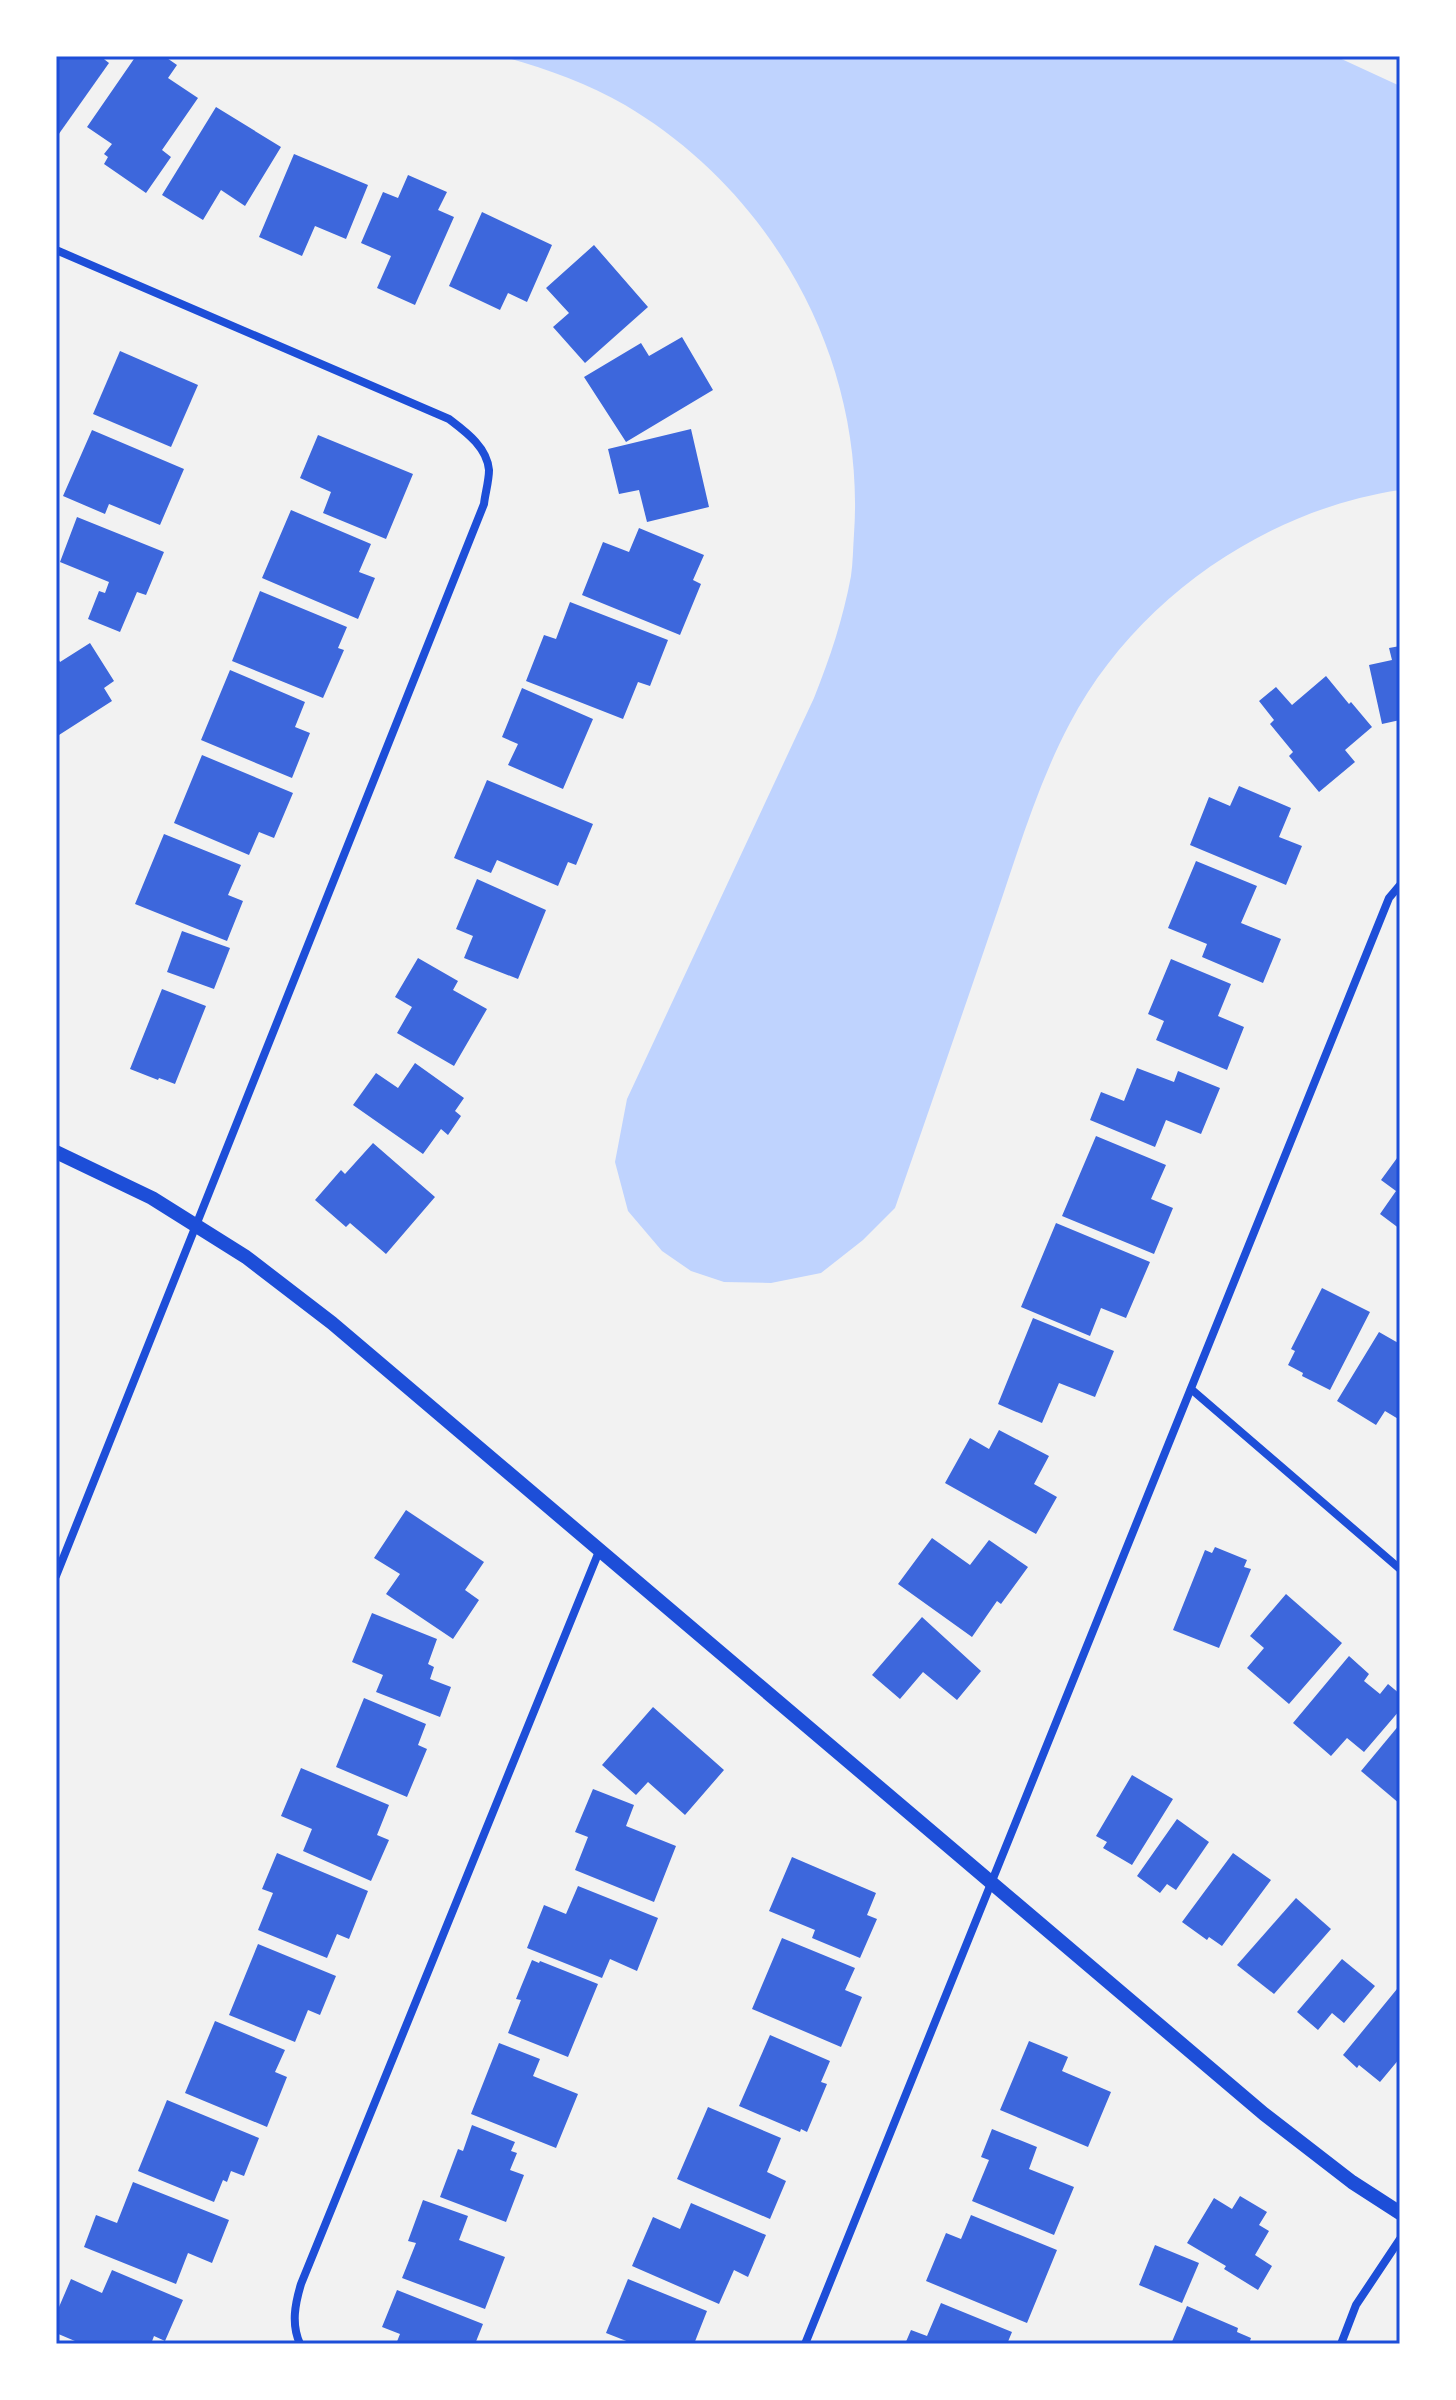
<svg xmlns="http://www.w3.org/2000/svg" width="1456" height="2400" font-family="Inter,sans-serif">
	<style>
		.water { fill: #bfd3fe }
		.building { fill: #3d67dc }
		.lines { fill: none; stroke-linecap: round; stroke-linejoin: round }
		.minor { stroke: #1d4ed8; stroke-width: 8 }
		.tertiary { stroke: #1d4ed8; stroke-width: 14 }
		.neatline { fill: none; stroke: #1d4ed8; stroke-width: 3 }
	</style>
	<rect width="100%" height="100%" fill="#f2f2f2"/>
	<path class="water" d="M501,56H1335L1400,86V490C1264,510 1134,601 1070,723C1035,789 1015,862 990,933C959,1024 927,1116 895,1208L863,1240L821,1273L771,1283L724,1282L691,1271L662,1251L628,1211L615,1162L627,1099L814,698C830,658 843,619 851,576C853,562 853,548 854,534C866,361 774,193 625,105C587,83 544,68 501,56Z"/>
	<g class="building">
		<path d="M56,56H100L109,63L56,138Z"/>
		<path d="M136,56H164L177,65L168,78L198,98L162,150L171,157L146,193L104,164L108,157L104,154L112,144L87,127Z"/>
		<path d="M216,107L281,147L245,206L221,190L203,220L162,195Z"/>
		<path d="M294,154L368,185L346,239L315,226L302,256L259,237Z"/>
		<path d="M408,175L447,192L438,210L454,217L415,305L377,288L391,256L361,243L383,192L398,198Z"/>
		<path d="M482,212L552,245L527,302L508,293L500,310L449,286Z"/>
		<path d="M594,245L648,307L585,363L553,327L569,313L546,288Z"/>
		<path d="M682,337L713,390L626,442L584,377L641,343L649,356Z"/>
		<path d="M120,351L198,385L171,447L93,414Z"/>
		<path d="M691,429L709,507L647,522L639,490L619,494L608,449Z"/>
		<path d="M92,430L184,469L160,525L109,504L105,514L63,496Z"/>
		<path d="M318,435L413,474L386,539L323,513L331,492L300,478Z"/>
		<path d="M291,510L371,544L359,572L375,578L358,619L262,578Z"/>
		<path d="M77,517L164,552L146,595L137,592L120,632L88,619L99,591L105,593L109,582L60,562Z"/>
		<path d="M639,528L704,555L693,580L701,584L680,635L582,595L603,542L629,552Z"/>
		<path d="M260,591L347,627L338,648L344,650L323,698L232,661Z"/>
		<path d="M570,602L668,640L650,686L638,682L623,719L526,681L544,635L556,639Z"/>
		<path d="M90,643L114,681L104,688L112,701L59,735L56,730V655L60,662Z"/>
		<path d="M1400,646V720L1382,724L1369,665L1392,660L1389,648Z"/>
		<path d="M230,670L305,702L295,727L310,733L292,778L201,740Z"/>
		<path d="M1326,676L1349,704L1351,702L1372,727L1345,750L1355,762L1319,792L1289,756L1293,752L1270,724L1274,720L1259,701L1276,687L1292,705Z"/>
		<path d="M522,688L593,719L563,789L508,765L518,744L502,737Z"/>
		<path d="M202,755L293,793L274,838L259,832L249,855L174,823Z"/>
		<path d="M487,780L593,824L576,865L568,862L558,886L497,860L491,873L454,858Z"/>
		<path d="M1239,786L1291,808L1279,837L1302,846L1286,885L1190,845L1209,797L1230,806Z"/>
		<path d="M164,834L241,865L228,895L243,901L227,941L135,904Z"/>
		<path d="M1196,861L1257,886L1241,923L1281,939L1263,983L1202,957L1207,944L1168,928Z"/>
		<path d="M477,879L546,910L518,979L464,958L473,936L456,929Z"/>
		<path d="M182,931L230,948L214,989L167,972Z"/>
		<path d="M418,958L458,981L453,990L487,1009L454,1066L397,1033L412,1007L395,997Z"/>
		<path d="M1171,959L1231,984L1218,1016L1244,1027L1227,1070L1156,1040L1164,1021L1148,1014Z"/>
		<path d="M162,989L206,1006L175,1084L159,1078L158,1080L130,1069Z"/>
		<path d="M415,1063L464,1098L455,1111L461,1116L448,1135L441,1129L423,1154L353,1105L376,1073L398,1088Z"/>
		<path d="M1137,1068L1174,1082L1178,1071L1220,1088L1201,1134L1166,1120L1155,1147L1090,1120L1101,1092L1124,1101Z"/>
		<path d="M1096,1136L1166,1165L1151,1199L1173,1208L1154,1254L1062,1216Z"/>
		<path d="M373,1143L435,1197L386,1254L350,1223L346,1227L315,1200L341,1170L345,1174Z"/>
		<path d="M1400,1154V1229L1380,1214L1396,1191L1381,1180Z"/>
		<path d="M1056,1223L1150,1262L1126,1318L1101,1308L1090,1336L1021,1307Z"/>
		<path d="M1322,1288L1370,1312L1330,1390L1302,1376L1303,1373L1288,1365L1295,1351L1291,1349Z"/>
		<path d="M1033,1318L1114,1351L1095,1397L1059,1383L1042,1423L998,1404Z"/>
		<path d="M1379,1332L1400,1344V1420L1385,1411L1376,1425L1337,1401Z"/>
		<path d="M999,1430L1049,1456L1034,1484L1057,1497L1036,1534L945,1483L970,1438L989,1449Z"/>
		<path d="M406,1510L484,1562L465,1590L479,1600L453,1639L386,1594L400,1574L374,1558Z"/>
		<path d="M932,1538L970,1565L989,1540L1028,1567L1001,1604L997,1601L972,1637L898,1584Z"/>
		<path d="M1215,1547L1247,1560L1244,1567L1251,1569L1219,1648L1173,1630L1205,1550L1212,1553Z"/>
		<path d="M1286,1594L1342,1643L1289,1704L1247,1668L1264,1648L1250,1636Z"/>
		<path d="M372,1613L437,1639L428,1664L434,1667L430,1679L451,1687L440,1717L376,1692L383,1675L352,1662Z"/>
		<path d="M922,1617L981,1671L957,1700L923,1672L900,1699L872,1675Z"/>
		<path d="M1349,1656L1369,1674L1364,1681L1380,1694L1388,1684L1400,1694V1710L1364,1752L1347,1738L1331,1756L1293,1723Z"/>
		<path d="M364,1698L426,1724L418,1745L427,1749L407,1797L336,1767Z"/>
		<path d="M653,1707L724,1770L685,1815L648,1782L636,1795L602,1765Z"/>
		<path d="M1400,1724V1804L1361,1771Z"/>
		<path d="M301,1768L389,1805L377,1835L389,1840L371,1881L303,1851L312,1829L281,1816Z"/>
		<path d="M1132,1775L1173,1799L1132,1865L1103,1848L1107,1842L1096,1836Z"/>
		<path d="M593,1789L634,1805L626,1826L676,1846L654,1902L575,1870L588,1837L575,1832Z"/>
		<path d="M1177,1819L1209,1842L1176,1890L1167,1884L1160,1893L1137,1876Z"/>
		<path d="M277,1853L368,1891L349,1939L337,1934L327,1958L258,1930L273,1893L262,1889Z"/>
		<path d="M1233,1853L1271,1880L1222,1946L1209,1937L1207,1940L1182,1922Z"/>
		<path d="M792,1857L876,1893L867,1915L877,1919L860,1958L812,1938L815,1930L769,1911Z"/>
		<path d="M578,1886L658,1918L637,1971L610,1959L602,1978L527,1948L544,1905L566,1914Z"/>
		<path d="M1296,1898L1331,1929L1274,1994L1237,1965Z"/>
		<path d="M782,1938L855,1968L845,1990L862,1997L841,2047L752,2009Z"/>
		<path d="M258,1944L336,1976L320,2015L308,2010L295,2042L229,2015Z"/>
		<path d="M1342,1959L1375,1986L1344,2023L1332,2013L1318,2030L1297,2012Z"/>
		<path d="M532,1960L539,1963L540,1961L598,1984L568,2057L508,2033L521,2000L516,1999Z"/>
		<path d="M1397,1989L1400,1991V2058L1380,2082L1359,2065L1357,2068L1343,2055Z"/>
		<path d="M215,2021L285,2050L275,2072L287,2077L267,2127L185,2093Z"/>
		<path d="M770,2035L830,2061L821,2082L827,2084L807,2132L801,2129L800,2132L739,2106Z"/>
		<path d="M1029,2041L1068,2057L1062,2071L1111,2092L1088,2147L1000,2110Z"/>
		<path d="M499,2043L540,2059L533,2076L578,2094L556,2148L471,2114Z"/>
		<path d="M167,2100L259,2138L244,2176L231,2171L227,2182L223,2180L214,2202L138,2171Z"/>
		<path d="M708,2107L781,2138L767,2172L786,2181L770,2219L677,2179Z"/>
		<path d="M472,2125L515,2142L511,2151L517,2153L510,2170L524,2175L506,2222L440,2197L458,2149L463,2151Z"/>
		<path d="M992,2129L1037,2147L1029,2169L1074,2187L1054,2235L972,2201L989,2160L981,2157Z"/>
		<path d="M133,2182L229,2220L212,2263L188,2253L176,2284L84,2247L96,2215L117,2223Z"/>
		<path d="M1240,2196L1267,2212L1259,2225L1269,2231L1255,2255L1272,2266L1258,2290L1224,2269L1226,2266L1187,2243L1214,2198L1232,2209Z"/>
		<path d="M423,2200L468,2216L459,2240L505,2257L485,2309L402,2278L416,2243L408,2241Z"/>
		<path d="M691,2203L766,2235L748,2277L734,2270L719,2304L632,2266L653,2217L680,2229Z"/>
		<path d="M971,2215L1057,2250L1027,2323L926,2281L946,2233L961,2239Z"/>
		<path d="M1155,2245L1199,2263L1182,2303L1139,2285Z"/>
		<path d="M112,2270L183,2300L165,2341L154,2336L151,2344H82L56,2333V2314L71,2279L102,2293Z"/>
		<path d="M628,2279L707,2311L694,2344H634L606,2333Z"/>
		<path d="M397,2290L483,2324L475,2344H396L400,2334L382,2327Z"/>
		<path d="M941,2303L1012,2332L1007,2344H905L911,2330L927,2336Z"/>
		<path d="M1187,2306L1238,2328L1237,2332L1251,2338L1249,2344H1171Z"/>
	</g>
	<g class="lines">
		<g class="minor">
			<path d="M56,250L449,419C466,432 487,447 489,470C489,481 485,494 484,504L56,1576"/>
			<path d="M1191,1389L1400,1569"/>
			<path d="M300,2344C291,2324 295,2304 301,2284L600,1549"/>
			<path d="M805,2344L1389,898L1400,885"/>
			<path d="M1341,2344L1356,2305L1400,2239"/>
		</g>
		<path class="tertiary" d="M56,1152L152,1198L246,1257L332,1323L1264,2114L1352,2182L1400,2213"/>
	</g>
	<rect width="1456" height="2400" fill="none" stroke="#ffffff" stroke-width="116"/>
	<rect x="58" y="58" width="1340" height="2284" class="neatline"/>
</svg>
